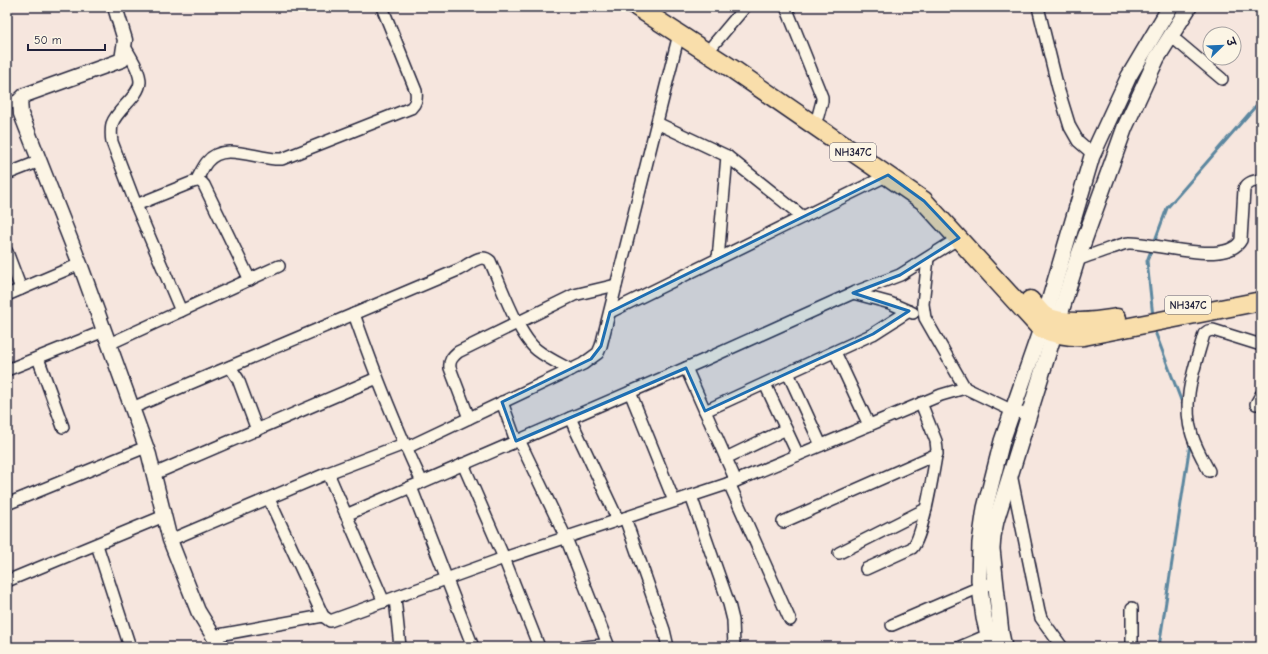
<svg xmlns="http://www.w3.org/2000/svg" width="1268" height="654" font-family="'Comic Neue','Playpen Sans Deva',sans-serif">
	<style>
		.lines { fill: none; stroke-linecap: round; stroke-linejoin: round }
		.stream { stroke: #5c879f; stroke-width: 3 }
		.minor-casing { stroke: #22223b; stroke-width: 14 }
		.tertiary-casing { stroke: #22223b; stroke-width: 17 }
		.secondary-casing { stroke: #22223b; stroke-width: 18 }
		.trunk-casing { stroke: #22223b; stroke-width: 21 }
		.minor { stroke: #fcf5e5; stroke-width: 11 }
		.tertiary { stroke: #fcf5e5; stroke-width: 14 }
		.secondary { stroke: #fcf5e5; stroke-width: 15 }
		.trunk { stroke: #f9deab; stroke-width: 18 }
		.marked { fill: #1f6fb2; fill-opacity: 0.2; stroke: #1f6fb2; stroke-width: 3; stroke-linejoin: round }
		.labels { text-anchor: middle; dominant-baseline: central; stroke-width: 3; stroke-linejoin: round; paint-order: stroke }
		.shield { fill: #fcf5e5; stroke: #63616e; stroke-width: 1 }
		.shield-label { font-size: 11px; font-weight: bold; fill: #22223b }
	</style>
	<rect width="100%" height="100%" fill="#f6e6de"/>
	<filter id="ink" filterUnits="userSpaceOnUse"><feTurbulence type="fractalNoise" baseFrequency=".025" numOctaves="2"/><feDisplacementMap in="SourceGraphic" scale="8" xChannelSelector="R" yChannelSelector="G"/><feConvolveMatrix kernelMatrix="1 2 1 2 8 2 1 2 1" color-interpolation-filters="sRGB"/></filter>
	<g filter="url(#ink)">
		<g class="lines">
			<g class="stream">
				<path d="M1154,243L1167,208L1261,100"/>
				<path d="M1152,248L1147,261L1153,317"/>
				<path d="M1154,329L1184,408"/>
				<path d="M1159,647L1190,444"/>
			</g>
			<defs>
				<g id="minor">
					<path d="M786,7L822,97V101L818,116"/>
					<path d="M1038,7L1058,88L1070,127L1078,141L1093,154"/>
					<path d="M1171,36L1222,79"/>
					<path d="M124,45C130,56 140,70 140,82C139,97 117,109 112,124C111,130 111,136 112,142L136,205L181,311"/>
					<path d="M713,45L745,7"/>
					<path d="M7,104L20,100"/>
					<path d="M657,123L727,156L803,217"/>
					<path d="M7,174L40,161"/>
					<path d="M196,181C200,174 203,167 207,162C224,140 259,161 282,159L411,108C416,103 417,99 416,91L382,7"/>
					<path d="M136,205L193,182C198,180 201,181 204,185L250,280"/>
					<path d="M7,252L21,289"/>
					<path d="M928,258L923,304L925,318L965,388"/>
					<path d="M718,259L727,156"/>
					<path d="M1077,260C1088,256 1100,252 1111,248C1117,247 1123,243 1129,243C1153,242 1227,267 1241,240L1244,189C1248,182 1253,181 1261,180"/>
					<path d="M853,293L890,303L913,313"/>
					<path d="M7,295L80,264"/>
					<path d="M610,312L888,175"/>
					<path d="M354,314C374,371 396,427 422,482"/>
					<path d="M109,344L279,266"/>
					<path d="M835,352L869,425"/>
					<path d="M38,358L63,427"/>
					<path d="M230,367L238,379L257,430"/>
					<path d="M686,368L736,481"/>
					<path d="M7,370L104,331"/>
					<path d="M788,373L821,445"/>
					<path d="M765,384L798,455"/>
					<path d="M630,392L674,501"/>
					<path d="M502,402L516,441"/>
					<path d="M1256,404L1261,395"/>
					<path d="M132,408L458,270C468,266 480,252 490,261C500,283 518,335 537,350C547,358 560,364 571,370"/>
					<path d="M705,411L873,334L909,311"/>
					<path d="M469,418L450,368C449,361 452,357 458,352L568,298L574,295L616,285"/>
					<path d="M570,418L618,520"/>
					<path d="M519,440L566,538L609,647"/>
					<path d="M406,448L583,364L598,353L601,346L679,34"/>
					<path d="M726,458L786,429"/>
					<path d="M463,464L504,558L539,647"/>
					<path d="M1209,471C1203,460 1196,448 1192,435C1181,401 1195,367 1204,334L1208,331L1213,330L1261,345"/>
					<path d="M328,473L384,602"/>
					<path d="M154,474L377,378"/>
					<path d="M1011,474L1039,611L1041,618L1062,647"/>
					<path d="M729,483L790,620"/>
					<path d="M411,487L473,647"/>
					<path d="M691,496L729,604L733,620L734,647"/>
					<path d="M269,499L323,616L330,621L504,558L736,481L941,395L965,388L1013,411L1029,415"/>
					<path d="M7,504L146,447"/>
					<path d="M346,515L702,361L853,293L900,275L959,238"/>
					<path d="M625,518L664,630L668,647"/>
					<path d="M783,522L937,454"/>
					<path d="M170,540L328,473L404,444"/>
					<path d="M97,545L130,647"/>
					<path d="M839,553L926,509"/>
					<path d="M866,569L912,548C923,538 934,468 937,450L936,441L921,403"/>
					<path d="M7,581L164,516"/>
					<path d="M395,598L400,647"/>
					<path d="M1132,608V647"/>
					<path d="M892,625L980,587L995,582"/>
					<path d="M213,636L323,616"/>
					<path d="M583,647L603,645"/>
					<path d="M960,647L988,635"/>
				</g>
				<path id="tertiary" d="M115,7L125,40L122,60L25,95L20,100L21,114L80,264L149,455L170,540L198,611L220,647"/>
				<g id="secondary">
					<path d="M991,647L984,618L979,580L980,543L985,508L1002,441L1041,329L1092,156L1129,76L1170,7"/>
					<path d="M1004,647L1001,633L992,549L993,536L996,521L1077,260L1125,127L1157,58L1189,7"/>
				</g>
				<g id="trunk">
					<path d="M637,7L731,68L924,201L1041,329C1055,334 1069,337 1084,336L1261,301"/>
					<path d="M1030,300C1035,305 1040,313 1045,316C1064,326 1097,321 1117,318"/>
				</g>
			</defs>
			<use href="#minor" class="minor-casing"/>
			<use href="#tertiary" class="tertiary-casing"/>
			<use href="#secondary" class="secondary-casing"/>
			<use href="#trunk" class="trunk-casing"/>
			<use href="#minor" class="minor"/>
			<use href="#tertiary" class="tertiary"/>
			<use href="#secondary" class="secondary"/>
			<use href="#trunk" class="trunk"/>
		</g>
	</g>
	<path class="marked" d="M888,175L924,201L959,238L900,275L853,293L909,311L873,334L705,411L686,368L516,441L502,402L591,359L601,346L610,312Z"/>
	<g class="labels">
		<g class="shield">
			<rect x="830" y="143" width="46" height="18" rx="3"/>
			<rect x="1165" y="296" width="46" height="18" rx="3"/>
		</g>
		<g class="shield-label">
			<text x="853" y="152">NH347C</text>
			<text x="1188" y="305">NH347C</text>
		</g>
	</g>
	<rect width="1268" height="654" fill="none" stroke="#fcf5e5" stroke-width="24"/>
	<rect x="12" y="12" width="1244" height="630" fill="none" stroke="#22223b" stroke-width="1.5" filter="url(#ink)"/>
	<g transform="translate(1222 46) rotate(67)"><circle r="19" fill="#fcf5e5" stroke="#a5a1a1"/>
	<path d="M0-3L7 15L0 10L-7 15Z" fill="#1f6fb2"/>
	<text y="-6" font-size="11" font-weight="bold" text-anchor="middle" fill="#22223b">उ</text>
	</g>
	<path d="M28 44v6h77v-6" fill="none" stroke="#22223b" stroke-width="2"/>
	<text x="34" y="44" font-size="12" fill="#22223b" stroke="#fcf5e5" stroke-width="3" paint-order="stroke">50 m</text>
</svg>
